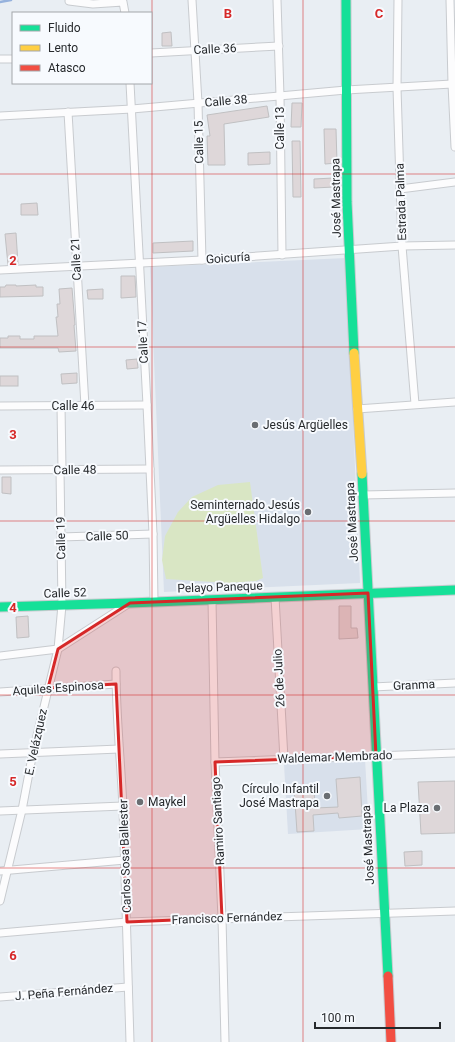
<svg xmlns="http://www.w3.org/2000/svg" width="455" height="1042" font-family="Roboto,sans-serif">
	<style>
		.built { fill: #d8e0eb }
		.green { fill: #d9e6c4 }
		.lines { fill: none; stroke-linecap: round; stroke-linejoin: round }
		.stream { stroke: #96b2dd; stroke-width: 2.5 }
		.building { fill: #ded7d9; stroke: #c0c0c2 }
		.street-casing { stroke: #c8cbcf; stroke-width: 9 }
		.fast-casing { stroke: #c8cbcf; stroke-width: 11 }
		.slow-casing { stroke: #c8cbcf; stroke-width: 11 }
		.jam-casing { stroke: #c8cbcf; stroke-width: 11 }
		.street { stroke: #fcfcfd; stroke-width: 7 }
		.fast { stroke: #16e098; stroke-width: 9 }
		.slow { stroke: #ffcf43; stroke-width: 9 }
		.jam { stroke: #f24e42; stroke-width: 9 }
		.marked { fill: #d62828; fill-opacity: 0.2; stroke: #d62828; stroke-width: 3; stroke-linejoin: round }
		.grid { fill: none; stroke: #d62828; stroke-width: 1; stroke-opacity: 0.55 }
		.poi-dot { fill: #6a6e72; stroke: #f7fafe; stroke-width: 1.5 }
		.labels { text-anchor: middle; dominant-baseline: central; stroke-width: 4; stroke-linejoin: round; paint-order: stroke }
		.street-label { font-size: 12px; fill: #26292c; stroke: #f7fafe }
		.poi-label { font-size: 12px; fill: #26292c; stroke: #f7fafe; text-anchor: end }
		.grid-label { font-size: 13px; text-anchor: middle; font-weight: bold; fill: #d62828; stroke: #f7fafe; stroke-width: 4; stroke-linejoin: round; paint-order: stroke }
	</style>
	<rect width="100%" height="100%" fill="#e9eef3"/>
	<g class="built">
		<path d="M346,258L360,583L164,592L150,267Z"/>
		<path d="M365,759L369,829L288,834L284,764Z"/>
	</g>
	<path class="green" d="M250,482L263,578L256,581L229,583L166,579L162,560L165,536L178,512L192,497L218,485Z"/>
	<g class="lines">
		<path class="stream" d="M0,2L11,0"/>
	</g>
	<g class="building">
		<path d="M171,32L172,46H162V33Z"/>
		<path d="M292,103H302L301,127H291Z"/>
		<path d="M267,106L269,117L224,124L225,165H208L207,136H210L207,115Z"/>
		<path d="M324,129H336L337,163L325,164Z"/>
		<path d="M292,141H300L301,197H293Z"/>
		<path d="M270,152V164L248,165V153Z"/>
		<path d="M333,178L334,187L314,188V179Z"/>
		<path d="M37,203L38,215H21V204Z"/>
		<path d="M16,233L18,264L8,265L5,234Z"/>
		<path d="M193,241V251L153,253V243Z"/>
		<path d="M121,276H135L136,297L121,298Z"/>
		<path d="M6,285H16V286L36,285V287H43V296L0,297V287H5Z"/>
		<path d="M72,288L75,325H74L76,351L59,352L58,348H0V338H8V336H20V339H34V336H58L56,317H58L57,304H60L59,289Z"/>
		<path d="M103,289V299H88L87,290Z"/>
		<path d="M137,359L138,368L127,369L126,360Z"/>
		<path d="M77,373V383L62,384L61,374Z"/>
		<rect x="0" y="376" width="18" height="10"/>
		<path d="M2,477H11V494L2,493Z"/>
		<path d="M339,606H351V628H357L358,638L339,639Z"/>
		<path d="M28,616L29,637L17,638L16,617Z"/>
		<path d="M360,777L362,816L339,818L338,813L313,815L314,831L297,832L294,788L314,787L315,808L338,807L336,779Z"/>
		<path d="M455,781V833L421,834L418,782Z"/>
		<path d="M422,851V865L405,866L404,852Z"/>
	</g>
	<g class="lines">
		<defs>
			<g id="street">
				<path d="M192,0L198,103L202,260"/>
				<path d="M277,0L280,96L282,255"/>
				<path d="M398,0L397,88L402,246L415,404"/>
				<path d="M450,0L452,84L455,147"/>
				<path d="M69,1L93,4L123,2L125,13"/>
				<path d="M151,53L279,46"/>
				<path d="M0,59H13"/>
				<path d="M130,83L147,405L153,534L154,602"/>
				<path d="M68,112L85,406"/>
				<path d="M0,116L132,109L346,90L452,84"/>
				<path d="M400,189L455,182"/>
				<path d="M0,270L202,260L402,246L455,245"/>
				<path d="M0,406L147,405"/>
				<path d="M61,406L62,470"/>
				<path d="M357,409L455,402"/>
				<path d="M0,470L150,469"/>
				<path d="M363,495L455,493"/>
				<path d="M61,537L153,534"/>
				<path d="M275,597L284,759"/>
				<path d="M212,600L215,762L222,918L225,1042"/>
				<path d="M0,656L58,649L128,604"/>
				<path d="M116,671C116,717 121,762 123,808C126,886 128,964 130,1042"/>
				<path d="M373,687L455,683"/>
				<path d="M0,692L116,684"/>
				<path d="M0,754L119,749"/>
				<path d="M215,762L455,753"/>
				<path d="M0,811L123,806"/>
				<path d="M0,871L125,860"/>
				<path d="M0,901L22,810L33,752L58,649L62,605L60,470"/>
				<path d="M0,933L127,922L455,911"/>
				<path d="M0,997L128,987"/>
			</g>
			<g id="fast">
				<path d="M346,0L347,202L354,353"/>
				<path d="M362,474L388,976"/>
				<path d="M0,607L130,603L455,590"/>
			</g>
			<path id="slow" d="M354,353L362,474"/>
			<path id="jam" d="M388,976L391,1042"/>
		</defs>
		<use href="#street" class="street-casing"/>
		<use href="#fast" class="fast-casing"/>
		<use href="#slow" class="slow-casing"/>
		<use href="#jam" class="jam-casing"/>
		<use href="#street" class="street"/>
		<use href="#fast" class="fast"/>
		<use href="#slow" class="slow"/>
		<use href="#jam" class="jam"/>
	</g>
	<path class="marked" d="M368,593L376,756L215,762L222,918L127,922L116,684L48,688L58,649L130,603Z"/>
	<path class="grid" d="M152,0V1042M303,0V1042M0,174H455M0,347H455M0,521H455M0,695H455M0,868H455"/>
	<g class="poi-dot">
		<circle cx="255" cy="425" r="4"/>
		<circle cx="308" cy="512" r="4"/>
		<circle cx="327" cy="796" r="4"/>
		<circle cx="140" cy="802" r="4"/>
		<circle cx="437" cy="808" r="4"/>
	</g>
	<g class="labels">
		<g class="street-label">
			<text transform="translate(215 49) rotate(-3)">Calle 36</text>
			<text transform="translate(226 101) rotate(-5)">Calle 38</text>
			<text transform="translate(280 128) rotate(-90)">Calle 13</text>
			<text transform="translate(199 142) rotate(-91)">Calle 15</text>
			<text transform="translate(336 198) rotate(-91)">José Mastrapa</text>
			<text transform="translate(401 202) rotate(-92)">Estrada Palma</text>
			<text transform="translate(228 258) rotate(-4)">Goicuría</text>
			<text transform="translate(76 259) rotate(-93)">Calle 21</text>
			<text transform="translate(143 342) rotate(-93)">Calle 17</text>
			<text x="73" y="406">Calle 46</text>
			<text transform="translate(75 470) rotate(-1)">Calle 48</text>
			<text transform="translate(352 522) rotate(-93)">José Mastrapa</text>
			<text transform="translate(107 536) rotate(-2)">Calle 50</text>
			<text transform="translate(61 538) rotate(-91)">Calle 19</text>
			<text transform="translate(220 587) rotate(-2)">Pelayo Paneque</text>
			<text transform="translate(65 593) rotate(-2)">Calle 52</text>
			<text transform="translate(279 678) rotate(-93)">26 de Julio</text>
			<text transform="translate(414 685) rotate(-3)">Granma</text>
			<text transform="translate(58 688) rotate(-4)">Aquiles Espinosa</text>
			<text transform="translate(36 742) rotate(-78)">E. Velázquez</text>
			<text transform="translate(335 757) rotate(-2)">Waldemar Membrado</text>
			<text transform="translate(218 821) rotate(-93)">Ramiro Santiago</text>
			<text transform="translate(368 845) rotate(-93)">José Mastrapa</text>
			<text transform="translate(125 856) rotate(-92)">Carlos Sosa Ballester</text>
			<text transform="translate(227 918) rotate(-2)">Francisco Fernández</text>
			<text transform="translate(64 992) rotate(-5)">J. Peña Fernández</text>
		</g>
		<g class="poi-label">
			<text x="263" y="425" text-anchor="start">Jesús Argüelles</text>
			<text x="300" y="505">Seminternado Jesús<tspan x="300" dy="14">Argüelles Hidalgo</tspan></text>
			<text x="319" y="789">Círculo Infantil<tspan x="319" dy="14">José Mastrapa</tspan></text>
			<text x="148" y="802" text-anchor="start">Maykel</text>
			<text x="429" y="808">La Plaza</text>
		</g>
	</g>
	<g class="grid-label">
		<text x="228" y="18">B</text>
		<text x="379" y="18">C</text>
		<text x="13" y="265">2</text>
		<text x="13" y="439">3</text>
		<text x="13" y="612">4</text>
		<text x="13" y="786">5</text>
		<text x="13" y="960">6</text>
	</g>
	<rect x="12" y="12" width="140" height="72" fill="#f7fafe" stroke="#a3a6aa"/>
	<rect x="20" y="25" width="20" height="6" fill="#16e098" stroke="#a3a6aa"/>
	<text x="48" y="32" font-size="12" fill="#26292c">Fluido</text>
	<rect x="20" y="45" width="20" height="6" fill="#ffcf43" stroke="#a3a6aa"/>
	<text x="48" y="52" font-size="12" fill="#26292c">Lento</text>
	<rect x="20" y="65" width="20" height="6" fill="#f24e42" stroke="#a3a6aa"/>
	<text x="48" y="72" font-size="12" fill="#26292c">Atasco</text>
	<path d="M315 1022v6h125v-6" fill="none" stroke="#26292c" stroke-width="2"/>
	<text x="321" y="1022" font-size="12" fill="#26292c" stroke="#f7fafe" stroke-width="3" paint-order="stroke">100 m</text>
</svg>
